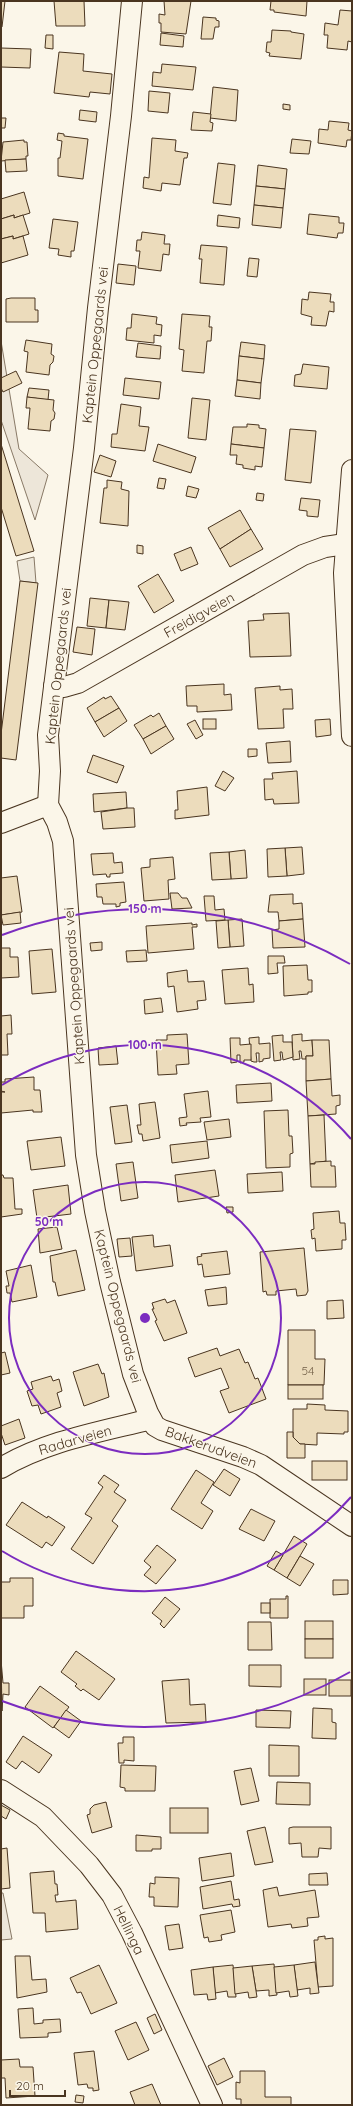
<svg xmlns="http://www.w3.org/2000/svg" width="353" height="2106" font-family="Quicksand,sans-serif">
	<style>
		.green { fill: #ede6d9; stroke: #887966 }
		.parking { fill: #ede7d9; stroke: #887966 }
		.building { fill: #ecdcbc; stroke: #4a3520 }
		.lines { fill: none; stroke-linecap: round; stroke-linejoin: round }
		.minor-casing { stroke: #4a3520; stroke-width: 22 }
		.minor { stroke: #fbf6e9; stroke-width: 20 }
		.ring { fill: none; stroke: #7b2cbf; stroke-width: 2 }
		.labels { text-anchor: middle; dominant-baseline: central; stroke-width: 3; stroke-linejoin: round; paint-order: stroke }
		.number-label { font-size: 12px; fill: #725f47 }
		.street-label { font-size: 14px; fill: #4a3520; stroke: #fbf6e9 }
		.centre { fill: #7b2cbf; stroke: #fbf6e9; stroke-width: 2 }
		.ring-label { font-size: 12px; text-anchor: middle; font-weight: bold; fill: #7b2cbf; stroke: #fbf6e9; stroke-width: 3; stroke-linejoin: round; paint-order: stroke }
	</style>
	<rect width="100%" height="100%" fill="#fbf6e9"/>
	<g class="green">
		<path d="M1,341L19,449L48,475L35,520L1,420Z"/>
		<path d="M1,1893H3L12,1939L1,1940Z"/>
	</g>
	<path class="parking" d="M34,557L36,583L20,581L17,561Z"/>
	<g class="building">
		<path d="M1,1H5L2,27H1Z"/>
		<path d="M54,1H84L85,26H56Z"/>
		<path d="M164,1H191L186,34L161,32V23H159V14L165,15Z"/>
		<path d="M271,1H307L306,16L274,12V10H270Z"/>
		<path d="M340,10L352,11V42L348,41L347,50L327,48L328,35H324L325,23L338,25Z"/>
		<path d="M203,17L216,18V20L219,21V27H215L213,39H201Z"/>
		<path d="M272,30L291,31V32L304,34L301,59L269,56L270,53L266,52L267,42H271Z"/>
		<path d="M161,33L184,36L183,47L160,45Z"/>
		<path d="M46,35H53V49L45,48Z"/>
		<path d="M1,48L31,49L30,68L1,67Z"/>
		<path d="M59,52L84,54L83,71L112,74L110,94L90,92L89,97L54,93Z"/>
		<path d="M162,64L196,67L193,90L152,86L153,72L161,73Z"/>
		<path d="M213,87L238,90L236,121L210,118Z"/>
		<path d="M149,91L170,93L168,113L148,111Z"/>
		<path d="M283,104L290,105V110L283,109Z"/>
		<path d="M80,110L97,112L96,122L79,120Z"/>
		<path d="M193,112L211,114L210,122L213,123L212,131L191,130Z"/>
		<path d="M1,118H6L5,128H1Z"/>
		<path d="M329,121L349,123L348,130L352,131L351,140H347L346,147L318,143L319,129L328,130Z"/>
		<path d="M58,133L64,134V136L88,139L83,179L58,176V158H60L62,141L57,140Z"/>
		<path d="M152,138L176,140L175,151L188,153L187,158H184L180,185L162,183L161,191L143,188L144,177L149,178Z"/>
		<path d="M292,139L311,141L309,154L290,153Z"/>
		<path d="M24,140V142H27L28,156H26V159L1,161L3,142Z"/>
		<path d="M26,159L27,171L6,172L5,160Z"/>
		<path d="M218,163L235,165L231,205L213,203Z"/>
		<path d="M258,165L287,169L285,189L256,186Z"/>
		<path d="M256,186L285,189L283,208L254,205Z"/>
		<path d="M24,192L30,213L14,218V215L1,219V199Z"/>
		<path d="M254,205L283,208L281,228L252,225Z"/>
		<path d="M309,214L339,217V223H344L343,233H338L337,238L307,234Z"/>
		<path d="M14,215V218L23,215L29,234L13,239V236L1,239V219Z"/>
		<path d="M218,215L240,218L239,228L217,226Z"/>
		<path d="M53,219L78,222L74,251H71V257L58,255L59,249L49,248Z"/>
		<path d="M142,232L165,235L164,244H170L169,255L163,254L161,271L138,268L140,251H136L137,240H141Z"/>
		<path d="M13,236V239L23,236L28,255L1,263V239Z"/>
		<path d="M201,245L227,247L224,285L200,283L202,259H199Z"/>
		<path d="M249,258L259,259L257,277L247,276Z"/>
		<path d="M118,264L136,266L134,285L116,283Z"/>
		<path d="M309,292L331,294L330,302H334V312L329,311L326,326L311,325L312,317L301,314L302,299L308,300Z"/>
		<path d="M11,298H35V310H38V322H6V299Z"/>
		<path d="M132,314L157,317L156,324L162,325L161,336L154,335V343L126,340L127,328H131Z"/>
		<path d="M182,314L210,316L209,327H212L211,341H207L204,373L182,371L184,350L179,349Z"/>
		<path d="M26,340L52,344L51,354L54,356L53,362L50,365L49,375L26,372L28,352L24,351Z"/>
		<path d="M241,342L265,345L264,359L239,356Z"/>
		<path d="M138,343L161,346L160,359L136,357Z"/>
		<path d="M239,356L264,359L261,383L237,380Z"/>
		<path d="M303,364L329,367L327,389L294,386L295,375L301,374Z"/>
		<path d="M16,371L22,383L3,392L1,388V378Z"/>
		<path d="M125,378L161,382L159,399L123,395Z"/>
		<path d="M237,380L261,383L260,399L235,396Z"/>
		<path d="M29,388L49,390L48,400L27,397Z"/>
		<path d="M27,397L54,400L53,410L55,413L54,419L51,421L50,431L28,429L30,408H26Z"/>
		<path d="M192,398L210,400L206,440L188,438Z"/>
		<path d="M121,404L141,407L139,426L149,427L145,451L111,447L112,434H117Z"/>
		<path d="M247,424L259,425V428L266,429L264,448L231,444L233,427H247Z"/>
		<path d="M290,429L316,431L311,483L285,480Z"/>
		<path d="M1,444L34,551L16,556L1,507Z"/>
		<path d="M158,444L196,457L191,473L153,461Z"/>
		<path d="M231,444L264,448L262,467L255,466V470L243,468V465L236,464L237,455H230Z"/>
		<path d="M100,455L116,461L111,477L94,472Z"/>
		<path d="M159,478L166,479L164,489L157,488Z"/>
		<path d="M107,480L122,482L121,489L129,491L128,526L100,523L104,488H107Z"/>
		<path d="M188,486L199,489L196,498L186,496Z"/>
		<path d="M257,493L264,494L263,501L256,500Z"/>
		<path d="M301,498L320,500L318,517L307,516V511L299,510Z"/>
		<path d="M240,510L251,529L220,549L208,528Z"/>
		<path d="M251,529L263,549L230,567L220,549Z"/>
		<path d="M137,545L143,546V554L137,553Z"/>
		<path d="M191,547L198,564L181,571L174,554Z"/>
		<path d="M158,574L174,601L154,613L138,586Z"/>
		<path d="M20,581L38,583L16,760L1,758V734Z"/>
		<path d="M90,598L109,600L106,628L87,626Z"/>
		<path d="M109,600L129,602L125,630L106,628Z"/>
		<path d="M289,613L291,656L250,657L248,621L264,620L263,614Z"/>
		<path d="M77,627L95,629L92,655L73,652Z"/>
		<path d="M224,684V695L231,694L232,710L197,712V706H187L186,686Z"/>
		<path d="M280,686V690L292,689L293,709H283L284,728L258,729L255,688Z"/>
		<path d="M111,696L119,708L95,722L87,708L104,697L105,699Z"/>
		<path d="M119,708L127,721L104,737L95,722Z"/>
		<path d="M159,713L166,726L143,739L134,725L151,715L153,717Z"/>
		<rect x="203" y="719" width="13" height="10"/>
		<path d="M330,719L331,735L316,737L315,720Z"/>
		<path d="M195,720L203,735L196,739L187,724Z"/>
		<path d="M166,726L174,739L151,754L143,739Z"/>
		<path d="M290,741L291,762L268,763L266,743Z"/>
		<path d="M248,749H257V756L248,757Z"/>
		<path d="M93,755L124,766L117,783L87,772Z"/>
		<path d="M223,771L234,778L225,791L215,786Z"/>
		<path d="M297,771L299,803L274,804L273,799L265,800L264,779H273L272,773Z"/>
		<path d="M207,787L209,815L175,819V810H178L177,791Z"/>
		<path d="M126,792L127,808L94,812L93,794Z"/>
		<path d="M127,808H134L135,827L103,829L101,812Z"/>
		<path d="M302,847L304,874L287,876L285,848Z"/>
		<path d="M285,848L287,876L268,877L267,849Z"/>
		<path d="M245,850L247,878L231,879L229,852Z"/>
		<path d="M229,852L231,879L212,880L210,853Z"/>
		<path d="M113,853L114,863L122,862L123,873L110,874V877H107L106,874L93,875L91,854Z"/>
		<path d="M173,857L175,879L168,880L169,899L144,901L141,868L150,867V859Z"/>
		<path d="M17,876L22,912L1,915V878Z"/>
		<path d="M124,882L126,902L120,903V906L116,907V904H103L102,897H97L96,884Z"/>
		<path d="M170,893H178L182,898H187L192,908L172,909Z"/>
		<path d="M293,894V904L302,903L303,919L279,921L278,912H268L270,895Z"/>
		<path d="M204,896H214L215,910L224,909L225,920L206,921Z"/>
		<path d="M20,912L21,923L3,925L1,915Z"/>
		<path d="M242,919L244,946L230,947L228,920Z"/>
		<path d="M303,919L305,947L273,948L272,930L279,929V921Z"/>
		<path d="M228,920L230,947L218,948L216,921Z"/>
		<path d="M192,923V925L197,924V927H192L194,949L148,953L146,926Z"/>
		<path d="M102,942V950L91,951L90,943Z"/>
		<path d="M1,948H10V957H18L19,977L1,978Z"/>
		<path d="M52,949L56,992L32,994L29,951Z"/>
		<path d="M146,950L147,961L127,962L126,951Z"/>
		<path d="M268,956H284L285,963H277L278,973L268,974Z"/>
		<path d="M307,965L308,980H312V992H308V994L284,996L283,966Z"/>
		<path d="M248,968L249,985L253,984L254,1002L225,1004L222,970Z"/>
		<path d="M187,970L188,982L204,981L206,1000L197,1001L198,1009L177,1012L174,986L168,987L167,973Z"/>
		<path d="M161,998L163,1012L145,1014L144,1000Z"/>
		<path d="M11,1015L12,1034H7L8,1055H1V1016Z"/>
		<path d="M187,1034L189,1064L176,1065L177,1074L158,1075L156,1040H167V1035Z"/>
		<path d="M302,1034V1041L312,1040L313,1056H306V1059H302L301,1051H299L300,1059L293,1060L292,1035Z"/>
		<path d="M283,1035V1042H292L293,1057L283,1060L282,1052H280L281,1060L274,1061L272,1036Z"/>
		<path d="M259,1037V1044L270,1043V1058L263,1059V1061L259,1062V1053H256L257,1062H254L251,1061L249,1038Z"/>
		<path d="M230,1038H240V1045L251,1044V1060H244V1062L240,1063V1055H237V1062L231,1063Z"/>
		<path d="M312,1040H329L331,1079L306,1081V1056H313Z"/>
		<path d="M116,1046L118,1064L99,1065L98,1048Z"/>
		<path d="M34,1077V1090H40L42,1112H33V1110L1,1113V1092H5L1,1091V1082H5V1079Z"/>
		<path d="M331,1079L332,1096L340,1095V1105L336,1106V1114L308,1116L306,1081Z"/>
		<path d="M271,1083L272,1101L237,1103L236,1085Z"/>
		<path d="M208,1091L211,1117L200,1118L201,1122L186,1123L187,1125L180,1126L179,1118L187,1117L184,1094Z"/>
		<path d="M155,1102L160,1138L143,1141L142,1134H139L137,1125H141L139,1104Z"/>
		<path d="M127,1105L132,1142L115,1144L110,1107Z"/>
		<path d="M288,1110L289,1136H292L293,1153L290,1154V1167L266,1168L264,1111Z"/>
		<path d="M324,1115L326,1161L310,1164L308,1116Z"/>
		<path d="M229,1119L231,1137L207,1140L204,1122Z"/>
		<path d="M61,1137L65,1166L31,1170L27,1141Z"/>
		<path d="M207,1141L209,1158L172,1163L170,1145Z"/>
		<path d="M331,1161V1166H335L336,1187H311L310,1164H315V1162Z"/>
		<path d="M133,1162L138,1198L121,1201L116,1164Z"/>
		<path d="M215,1170L219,1196L178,1202L175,1175Z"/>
		<path d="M282,1172L283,1191L248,1193L247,1174Z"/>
		<path d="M1,1175H3L4,1178H13L15,1209H22V1214L1,1217Z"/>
		<path d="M68,1185L71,1214L37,1218L33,1190Z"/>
		<path d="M226,1207H233V1212L227,1213Z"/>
		<path d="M339,1211L340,1223H345L346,1240H342V1249L316,1251L315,1238L312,1239L311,1230L314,1229L313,1213Z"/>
		<path d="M57,1227L62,1249L40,1253L38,1229Z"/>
		<path d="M153,1235L154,1247L170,1245L173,1266L136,1271L132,1237Z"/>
		<path d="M130,1238L132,1256L119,1257L117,1239Z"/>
		<path d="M304,1248L308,1291L306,1295L297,1296L296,1289L276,1291V1295H267L266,1291L263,1292L260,1252Z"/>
		<path d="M76,1250L85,1290L58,1296L55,1282H53L50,1256Z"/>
		<path d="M227,1251L230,1274L204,1277L202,1264L198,1265L197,1257L202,1256L201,1254Z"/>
		<path d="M31,1265L37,1297L12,1302L10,1293H7L6,1286H9L6,1271Z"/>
		<path d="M226,1287L227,1304L208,1306L205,1290Z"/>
		<path d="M165,1299L167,1303L175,1300L187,1333L164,1341L155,1321L157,1320L152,1309H154L152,1303Z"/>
		<path d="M343,1300L344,1318L327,1319V1301Z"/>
		<path d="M288,1330H315V1359H325L324,1385H288Z"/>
		<path d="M217,1348L220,1356L239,1349L245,1363L248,1362L255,1379L258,1378L266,1399L229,1413L220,1391L229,1388L221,1368L195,1377L188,1358Z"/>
		<path d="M5,1352L10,1373L1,1375V1353Z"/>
		<path d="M98,1364L102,1374L104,1373L109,1397L84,1406L73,1372Z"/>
		<path d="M51,1376L53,1381L59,1379L62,1391L57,1393L61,1407L41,1414L38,1405L32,1406L27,1391L33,1389L31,1382Z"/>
		<rect x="288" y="1385" width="35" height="14"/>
		<path d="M307,1404L325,1405V1410L348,1411V1432H344V1434L317,1433V1445L300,1444L293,1437V1409H307Z"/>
		<path d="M19,1419L25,1438L5,1445L1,1433V1426Z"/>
		<path d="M287,1432H293V1437L300,1444H305V1458H287Z"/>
		<rect x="312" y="1461" width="35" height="19"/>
		<path d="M224,1469L240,1479L230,1496L213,1485Z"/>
		<path d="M196,1470L214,1482L201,1503L213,1511L202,1529L171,1509Z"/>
		<path d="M104,1475L119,1485L114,1492L126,1500L112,1521L118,1526L93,1564L71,1549L92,1518L85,1514L103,1487L98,1483Z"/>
		<path d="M22,1502L47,1518L48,1516L65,1527L52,1546L46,1542L42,1548L6,1525Z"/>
		<path d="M251,1509L275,1521L264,1541L239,1529Z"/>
		<path d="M294,1536L307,1544L287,1578L274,1570Z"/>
		<path d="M157,1545L176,1560L156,1584L144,1575L151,1567L144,1561Z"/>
		<path d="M276,1551L283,1555L274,1570L267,1566Z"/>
		<path d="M300,1556L314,1564L300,1586L287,1578Z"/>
		<path d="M10,1578H33V1606H24V1618H1V1582H10Z"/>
		<path d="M333,1580H348V1594L333,1595Z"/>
		<path d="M286,1596H288V1618H270V1599H286Z"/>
		<path d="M165,1597L180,1609L164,1628L160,1624L162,1621L152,1613Z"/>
		<rect x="261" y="1603" width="9" height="10"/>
		<rect x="305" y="1621" width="28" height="18"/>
		<path d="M248,1622H271L272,1650H248Z"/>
		<rect x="305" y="1639" width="28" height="19"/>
		<path d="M76,1651L115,1679L99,1700L83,1689L81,1691L75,1686L77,1684L61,1672Z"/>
		<path d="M1,1660L3,1683H9V1695L3,1694L2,1711Z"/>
		<path d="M249,1665H281V1687L249,1686Z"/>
		<path d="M189,1679L190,1705L205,1704L206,1722L166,1723L162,1681Z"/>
		<rect x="304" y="1679" width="22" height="16"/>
		<rect x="329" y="1680" width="22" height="16"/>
		<path d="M40,1686L69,1707L53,1728L25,1707Z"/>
		<path d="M313,1708L332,1709V1722L336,1723V1739L312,1738Z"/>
		<path d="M66,1710L81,1721L69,1738L54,1727Z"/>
		<path d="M256,1710L291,1711L290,1728L256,1727Z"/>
		<path d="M23,1736L52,1755L39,1773L22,1761L16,1769L6,1762Z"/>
		<path d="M123,1737H134V1761L124,1760V1763H119L118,1743H123Z"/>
		<path d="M269,1745L299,1746V1776H269Z"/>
		<path d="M121,1765L156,1766L155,1791H125V1788L120,1787Z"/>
		<path d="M251,1768L259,1801L241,1805L234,1771Z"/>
		<path d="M277,1782L310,1783V1805L276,1804Z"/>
		<path d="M106,1802L112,1827L92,1833L87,1815L90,1814V1809L94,1805Z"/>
		<path d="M1,1805L10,1810L6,1819L1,1816Z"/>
		<rect x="170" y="1808" width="38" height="25"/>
		<path d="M265,1827L273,1862L255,1865L247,1831Z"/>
		<path d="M293,1827H331V1849L319,1848L318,1857H302L301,1843L289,1844V1828Z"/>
		<path d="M136,1835L161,1837V1849H152V1851H136Z"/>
		<path d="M7,1848L10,1888L1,1889V1849Z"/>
		<path d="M231,1853L234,1876L202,1881L199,1858Z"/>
		<path d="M54,1871L55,1884H57L58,1895H55L56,1902L76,1900L78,1929L46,1932L45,1913H33L30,1873Z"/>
		<path d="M327,1873L328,1885H309V1874Z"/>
		<path d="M155,1877L179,1878L178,1907L154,1906V1897H149L150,1883L155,1884Z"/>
		<path d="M231,1881L234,1900L239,1899L240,1906L233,1907L232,1904L203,1909L200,1887Z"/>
		<path d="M277,1887L279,1896L315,1890L319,1917L307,1918L308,1926L292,1928L291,1924L268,1927L263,1890Z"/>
		<path d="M231,1910L235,1932L221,1935L222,1940L209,1942L208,1937L204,1938L200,1915Z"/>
		<path d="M179,1924L183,1948L169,1950L165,1926Z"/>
		<path d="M325,1936V1939L333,1938V1986L318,1987L314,1940H318V1937Z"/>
		<path d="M15,1956H30L32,1980L46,1979L47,1992L17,1998Z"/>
		<path d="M315,1962L319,1993L310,1994V1988L297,1990L294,1965Z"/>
		<path d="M274,1964L277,1995L269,1996V1990L256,1991L252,1966Z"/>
		<path d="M99,1965L117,2003L91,2014L81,1992L77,1993L70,1978Z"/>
		<path d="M233,1965L236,1997H228L227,1991L215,1993L213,1967Z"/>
		<path d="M294,1965L298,1996L290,1997L289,1991L276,1993L274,1967Z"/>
		<path d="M252,1966L257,1997L249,1998L248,1992L235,1994L233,1968Z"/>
		<path d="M213,1967L216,1999L208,2000L207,1994L194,1995L191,1970Z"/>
		<path d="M33,2008L34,2024L43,2023V2020L60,2019L61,2032L48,2033V2037L20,2038L18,2009Z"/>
		<path d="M155,2014L162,2030L154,2034L147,2018Z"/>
		<path d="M136,2022L149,2050L128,2060L115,2031Z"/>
		<path d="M94,2051L99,2090L93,2091V2088H88L87,2084L78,2085L74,2053Z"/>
		<path d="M224,2058L233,2077L217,2085L208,2066Z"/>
		<path d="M19,2059L20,2067H33L35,2096L6,2098L5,2078H1V2060Z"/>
		<path d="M240,2071H265V2097H291V2105H241V2099H236V2082L240,2083Z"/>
		<path d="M152,2084L161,2105H135L130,2092Z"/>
		<path d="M76,2095L84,2096L83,2103L75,2102Z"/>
	</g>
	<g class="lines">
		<defs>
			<g id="minor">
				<path d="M132,1L121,116L98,308L84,448L48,735L50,771L48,805L57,822L63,841L86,1155L95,1211L110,1282L133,1374L148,1413L155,1426L162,1430L243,1457L261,1465L352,1526"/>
				<path d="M352,470L344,573L352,736"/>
				<path d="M54,686L64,687L78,683L303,555L325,547L345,544"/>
				<path d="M1,823L48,805"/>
				<path d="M1,1468C46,1441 100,1432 151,1419"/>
				<path d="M1,1790L43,1817L89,1865L112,1895L132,1933L212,2105"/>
			</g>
		</defs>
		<use href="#minor" class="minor-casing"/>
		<use href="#minor" class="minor"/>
	</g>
	<g class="ring">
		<circle cx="145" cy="1318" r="136"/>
		<path d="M351 1497A273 273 0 0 1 2 1551M2 1085A273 273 0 0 1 351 1139"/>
		<path d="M350 1672A409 409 0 0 1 2 1701M2 935A409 409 0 0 1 350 964"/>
	</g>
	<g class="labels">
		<g class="number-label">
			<text x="308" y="1370">54</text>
		</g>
		<g class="street-label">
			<text transform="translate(95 345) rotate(-84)">Kaptein Oppegaards vei</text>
			<text transform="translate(199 615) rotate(-29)">Freidigveien</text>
			<text transform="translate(58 666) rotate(-84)">Kaptein Oppegaards vei</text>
			<text transform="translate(74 986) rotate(-94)">Kaptein Oppegaards vei</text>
			<text transform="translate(118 1306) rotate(76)">Kaptein Oppegaards vei</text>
			<text transform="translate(75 1440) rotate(-16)">Radarveien</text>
			<text transform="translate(211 1447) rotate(20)">Bakkerudveien</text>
			<text transform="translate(129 1930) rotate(64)">Hellinga</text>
		</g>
	</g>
	<circle cx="145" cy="1318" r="6" class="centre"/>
	<g class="ring-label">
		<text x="145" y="913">150 m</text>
		<text x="145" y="1049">100 m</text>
		<text x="49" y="1226">50 m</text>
	</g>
	<rect width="353" height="2106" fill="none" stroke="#4a3520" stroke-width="4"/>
	<path d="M10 2090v6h55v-6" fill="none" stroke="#4a3520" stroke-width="2"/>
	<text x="16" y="2090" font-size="12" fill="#4a3520" stroke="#fbf6e9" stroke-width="3" paint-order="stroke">20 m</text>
</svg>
